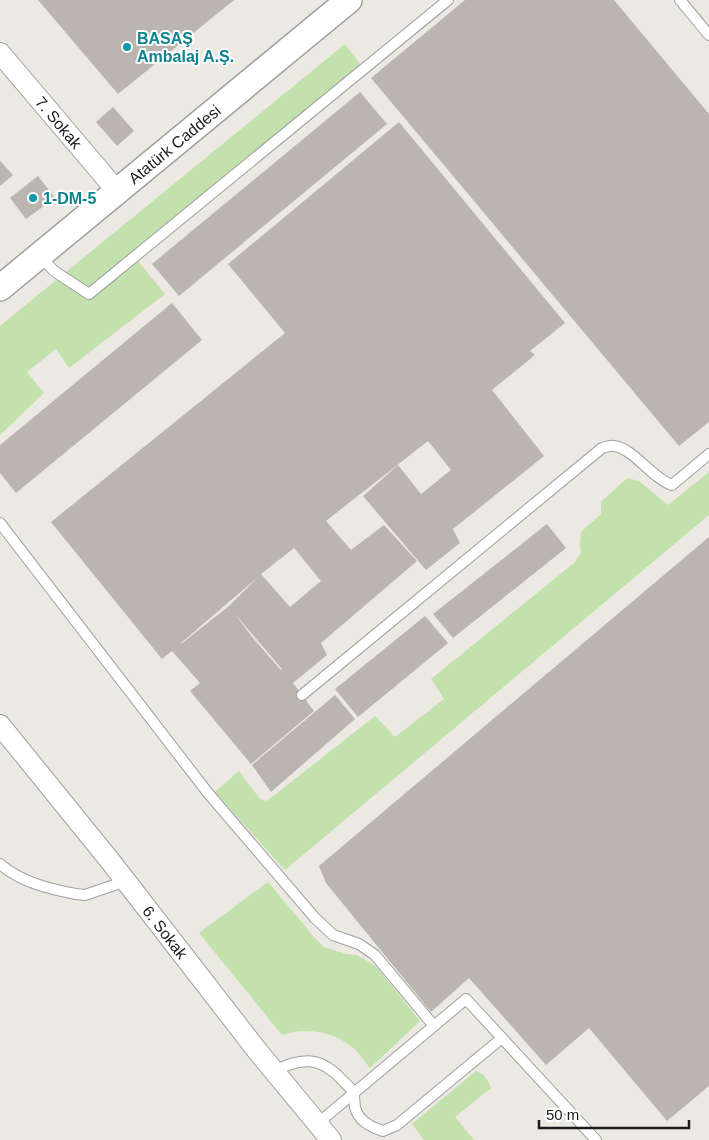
<svg xmlns="http://www.w3.org/2000/svg" width="709" height="1140" font-family="Arial,sans-serif">
	<style>
		.grass { fill: #c2e1ac }
		.building { fill: #bbb5af; fill-rule: evenodd }
		.lines { fill: none; stroke-linecap: round; stroke-linejoin: round }
		.service-casing { stroke: #9f9f9f; stroke-width: 12 }
		.minor-casing { stroke: #9f9f9f; stroke-width: 22 }
		.tertiary-casing { stroke: #9f9f9f; stroke-width: 28 }
		.service { stroke: #fff; stroke-width: 10 }
		.minor { stroke: #fff; stroke-width: 20 }
		.tertiary { stroke: #fff; stroke-width: 25 }
		.culture-dot { fill: #0f9aa8; stroke: #fff; stroke-width: 2 }
		.labels { text-anchor: middle; dominant-baseline: central; stroke-width: 4; stroke-linejoin: round; paint-order: stroke }
		.culture-label { font-size: 16px; font-weight: bold; fill: #0d838f; stroke: #fff; text-anchor: start }
		.street-label { font-size: 16px; fill: #1b1b1b; stroke: #fff }
	</style>
	<rect width="100%" height="100%" fill="#ebe9e1"/>
	<g class="grass">
		<path d="M345,44L363,68L136,259L165,294L69,368L56,349L27,372L44,393L0,435V326Z"/>
		<path d="M709,472V515L285,870L215,792L239,771L260,799L267,801L375,716L395,737L444,699L431,679L574,563L581,553L580,544L581,532L601,514V502L627,478L639,481L668,505Z"/>
		<path d="M268,882L315,938L324,947L346,954L357,955L376,966L420,1021L370,1068C364,1061 359,1052 352,1047C333,1031 305,1027 282,1035L199,933Z"/>
		<path d="M476,1071C485,1074 488,1080 491,1088L455,1117L474,1140H424L412,1124Z"/>
	</g>
	<g class="building">
		<path d="M38,0H234L118,94Z"/>
		<path d="M465,0H614L709,114V422L679,446L371,78Z"/>
		<path d="M360,92L387,124L179,296L152,264Z"/>
		<path d="M113,107L134,131L117,146L96,122Z"/>
		<path d="M399,122L565,323L530,351L535,355L492,390L544,456L453,529L460,543L426,570L363,496L398,465L421,494L451,470L428,441L326,521L351,550L384,525L417,561L321,643L327,655L293,683L314,711L251,764L190,691L200,683L172,651L162,659L51,522L285,333L228,264ZM294,548L321,581L290,607L261,574ZM257,578L229,606L181,644V643ZM235,614L282,669L281,670L253,638Z"/>
		<path d="M0,161L13,175L0,186Z"/>
		<path d="M38,176L55,198L26,219L10,198Z"/>
		<path d="M172,303L202,340L16,493L0,473V445Z"/>
		<path d="M547,524L566,548L453,638L433,614Z"/>
		<path d="M709,537V1086L667,1121L589,1028L546,1065L469,978L431,1012L326,883L319,866Z"/>
		<path d="M425,616L448,643L358,717L335,689Z"/>
		<path d="M335,695L355,719L271,792L252,765Z"/>
	</g>
	<g class="lines">
		<defs>
			<g id="service">
				<path d="M680,0L709,35"/>
				<path d="M40,256L54,271L89,294L448,0"/>
				<path d="M0,523L208,793L315,918L333,935L359,944L375,955L434,1026"/>
				<path d="M302,695L602,448C606,447 610,445 614,446C633,448 652,478 672,485L709,454"/>
				<path d="M0,864C21,882 49,889 76,894L85,895L126,881"/>
				<path d="M274,1071C302,1057 321,1056 343,1081C346,1084 351,1088 353,1092C355,1096 354,1103 355,1107C358,1121 371,1127 383,1131L397,1125L502,1038"/>
				<path d="M317,1124L466,999L596,1140"/>
			</g>
			<g id="minor">
				<path id="s1" d="M0,53L117,191"/>
				<path id="s2" d="M0,725L111,862L259,1053L331,1140"/>
			</g>
			<g id="tertiary">
				<path id="s3" d="M0,288L349,0"/>
			</g>
		</defs>
		<use href="#service" class="service-casing"/>
		<use href="#minor" class="minor-casing"/>
		<use href="#tertiary" class="tertiary-casing"/>
		<use href="#service" class="service"/>
		<use href="#minor" class="minor"/>
		<use href="#tertiary" class="tertiary"/>
	</g>
	<g class="culture-dot">
		<circle cx="127" cy="47" r="5"/>
		<circle cx="33" cy="198" r="5"/>
	</g>
	<g class="labels">
		<g class="culture-label">
			<text x="137" y="38">BASAŞ<tspan x="137" dy="18">Ambalaj A.Ş.</tspan></text>
			<text x="43" y="198">1-DM-5</text>
		</g>
		<g class="street-label">
			<text stroke="none"><textPath href="#s1" startOffset="91">7. Sokak</textPath></text>
			<text stroke="none"><textPath href="#s3" startOffset="226">Atatürk Caddesi</textPath></text>
			<text stroke="none"><textPath href="#s2" startOffset="265">6. Sokak</textPath></text>
		</g>
	</g>
	<path d="M539 1120v8h150v-8" fill="none" stroke="#1b1b1b" stroke-width="2.5"/>
	<text x="546" y="1120" font-size="15" fill="#1b1b1b" stroke="#ffffff" stroke-width="4" paint-order="stroke">50 m</text>
</svg>
